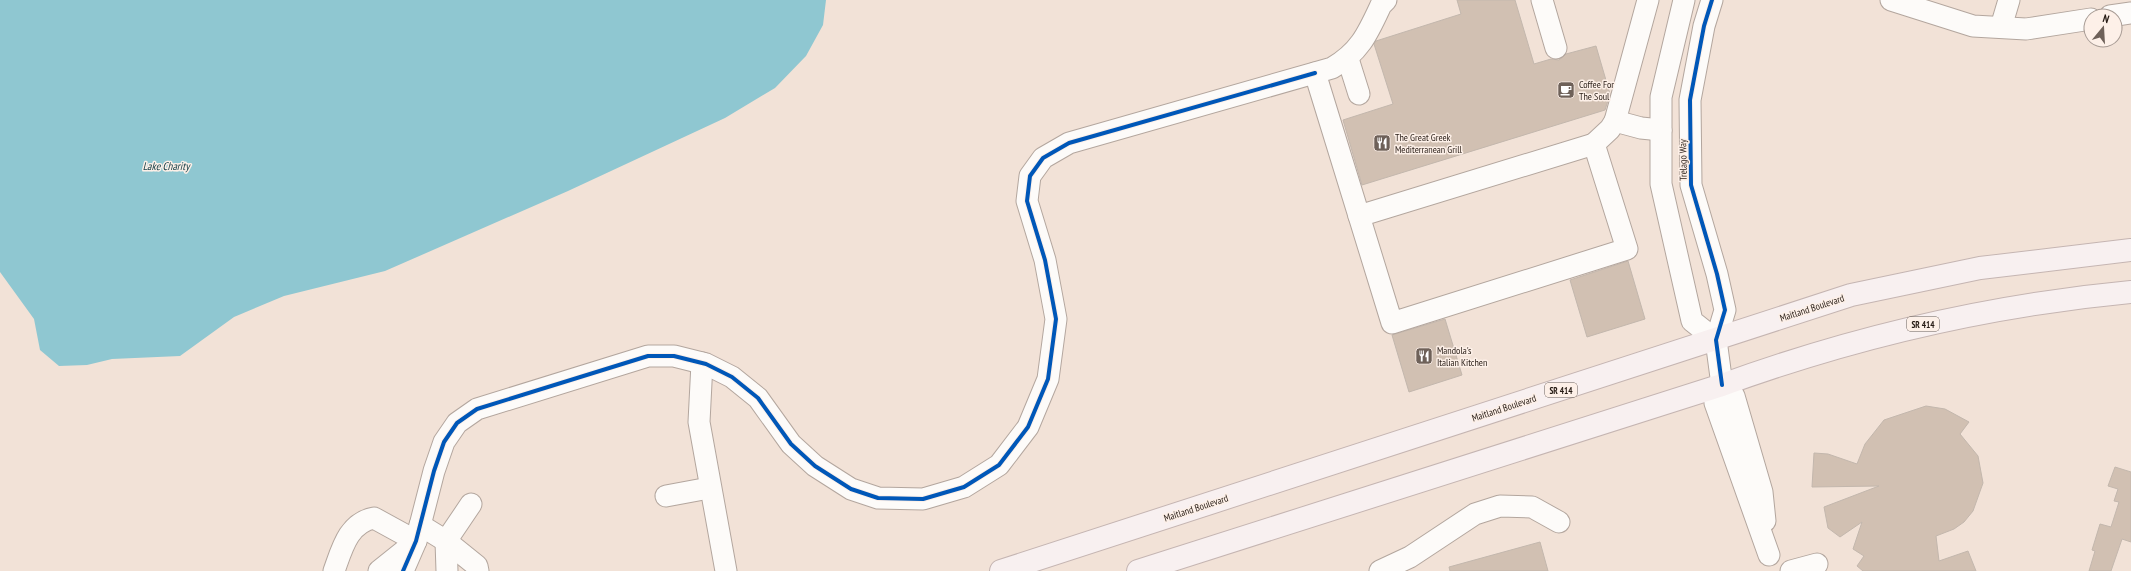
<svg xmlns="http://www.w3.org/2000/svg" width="2131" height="571" font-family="'PT Sans Narrow',sans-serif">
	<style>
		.water { fill: #8fc7d1 }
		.building { fill: #d1c0b2; stroke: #c3b7ad }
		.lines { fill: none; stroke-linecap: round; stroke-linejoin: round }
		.minor-casing { stroke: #b3a69e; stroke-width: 23 }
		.major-casing { stroke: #c5b5b2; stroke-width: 24 }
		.minor { stroke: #fdfbf9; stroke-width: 21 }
		.major { stroke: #f8f0f0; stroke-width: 22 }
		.cycleway-casing { stroke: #fdf0e8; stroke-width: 6 }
		.cycleway { stroke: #0057b8; stroke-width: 4 }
		.labels { text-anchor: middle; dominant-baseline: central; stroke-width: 3; stroke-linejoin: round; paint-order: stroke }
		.shield { fill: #fdf0e8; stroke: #675c54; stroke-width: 1 }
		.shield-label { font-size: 9px; font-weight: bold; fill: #271c15 }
		.poi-label { font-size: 10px; fill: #271c15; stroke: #fdf0e8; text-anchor: start }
		.street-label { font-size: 10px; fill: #271c15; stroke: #fdf0e8 }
		.water-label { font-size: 11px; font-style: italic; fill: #123b43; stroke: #fdf0e8 }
	</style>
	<rect width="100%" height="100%" fill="#f2e2d7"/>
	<path class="water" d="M0,0H826L823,25L806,56L775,88L725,118L568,191L385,271L284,296L234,317L180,356L112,359L87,365L59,366L40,350L34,319L0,272Z"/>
	<g class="building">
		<path d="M1457,0H1515L1534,64L1551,59L1559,60L1566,54L1596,46L1610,94L1605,110L1362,185L1343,120L1393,104L1374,44L1376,41L1461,14Z"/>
		<path d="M1628,261L1645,319L1587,337L1570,280Z"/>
		<path d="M1445,319L1462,375L1409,392L1392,335Z"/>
		<path d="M1926,406L1945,409L1969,422L1960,434L1978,456L1983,483L1973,511L1964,522L1954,529L1936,536L1939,561L1968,551L1976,571H1863L1857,566L1864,556L1853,549L1862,522L1840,537L1828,528L1824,507L1879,486L1812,487L1814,453L1828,454L1857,464L1865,444L1884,420Z"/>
		<path d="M2115,467L2131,472V542L2122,539L2111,571H2089L2095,551L2092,550L2100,524L2111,527L2119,502L2114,501L2118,489L2108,486Z"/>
		<path d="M1540,542L1548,571H1450L1449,567Z"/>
	</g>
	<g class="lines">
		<defs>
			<g id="minor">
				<path d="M1542,0L1556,48"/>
				<path d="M1684,0L1661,97V184L1692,321L1716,340"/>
				<path d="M1712,0L1704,26L1690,100L1691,185L1717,274L1725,310L1716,340L1722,385L1715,403L1769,555"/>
				<path d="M1891,0L1973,26L2026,29L2091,19"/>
				<path d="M2110,16L2131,13"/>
				<path d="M2001,27L2009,0"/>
				<path d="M1348,59L1359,94"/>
				<path d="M1315,73L1392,323L1627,249L1594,144L1610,129L1615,121L1641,128L1661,130"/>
				<path d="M1615,121L1648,0"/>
				<path d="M1359,216L1594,144"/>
				<path d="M702,363L699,422L726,571"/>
				<path d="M1722,385L1734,396L1762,492L1765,521"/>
				<path d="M666,496L709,488"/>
				<path d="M420,525L446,541L477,566L478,571"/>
				<path d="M334,571C342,549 348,523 374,518L416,541"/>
				<path d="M379,571L414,543"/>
				<path d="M403,571L416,541L434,471L444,442L457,423L477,409L648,356H674L706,364L732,377L758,398L791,444L815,466L851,489L878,498L923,499L964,487L999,465L1028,427L1048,379L1056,319L1045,260L1027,201L1030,176L1043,158L1069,143L1332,68C1360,52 1368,33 1381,5L1386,0"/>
				<path d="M447,571L446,541L471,504"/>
				<path d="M1380,571L1410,557L1475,514L1500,506L1532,507L1559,522"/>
				<path d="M1791,571L1817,564"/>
			</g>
			<g id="major">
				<path d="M1001,571L1851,295L1980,268L2131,250"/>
				<path d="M1138,571L1722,385C1854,337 1991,305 2131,292"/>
			</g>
		</defs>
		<use href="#minor" class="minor-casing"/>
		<use href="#major" class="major-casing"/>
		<use href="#minor" class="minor"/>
		<use href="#major" class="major"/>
		<defs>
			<g id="cycleway">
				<path d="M1712,0L1704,26L1690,100L1691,185L1717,274L1725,310L1716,340L1722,385"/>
				<path d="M403,571L416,541L434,471L444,442L457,423L477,409L648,356H674L706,364L732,377L758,398L791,444L815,466L851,489L878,498L923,499L964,487L999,465L1028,427L1048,379L1056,319L1045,260L1027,201L1030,176L1043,158L1069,143L1315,73"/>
			</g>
		</defs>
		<use href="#cycleway" class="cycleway-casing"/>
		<use href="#cycleway" class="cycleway"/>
	</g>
	<defs>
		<symbol id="cafe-square" viewBox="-11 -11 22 22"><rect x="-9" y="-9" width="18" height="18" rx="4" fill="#6e6159" stroke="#fdf0e8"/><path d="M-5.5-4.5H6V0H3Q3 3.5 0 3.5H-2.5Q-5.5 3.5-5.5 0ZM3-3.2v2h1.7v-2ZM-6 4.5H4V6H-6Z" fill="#fff"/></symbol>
		<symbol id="restaurant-square" viewBox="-11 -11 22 22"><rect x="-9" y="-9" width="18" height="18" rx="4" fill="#6e6159" stroke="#fdf0e8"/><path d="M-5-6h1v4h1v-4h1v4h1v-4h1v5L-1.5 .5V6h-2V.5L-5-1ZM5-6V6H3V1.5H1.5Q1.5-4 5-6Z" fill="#fff"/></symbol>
	</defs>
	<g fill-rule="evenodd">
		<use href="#cafe-square" x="1556" y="80" width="20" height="20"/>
		<use href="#restaurant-square" x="1372" y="133" width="20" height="20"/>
		<use href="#restaurant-square" x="1414" y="346" width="20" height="20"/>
	</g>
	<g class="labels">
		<g class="shield">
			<rect x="1907" y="317" width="32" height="14" rx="3"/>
			<rect x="1545" y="383" width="32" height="14" rx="3"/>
		</g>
		<g class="shield-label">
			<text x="1923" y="324">SR 414</text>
			<text x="1561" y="390">SR 414</text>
		</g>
		<g class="poi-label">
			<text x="1579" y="84">Coffee For<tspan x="1579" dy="12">The Soul</tspan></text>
			<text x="1395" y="137">The Great Greek<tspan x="1395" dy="12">Mediterranean Grill</tspan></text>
			<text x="1437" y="350">Mandola's<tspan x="1437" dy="12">Italian Kitchen</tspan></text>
		</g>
		<g class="street-label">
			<text transform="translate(1683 160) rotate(-91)">Trelago Way</text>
			<text transform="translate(1812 308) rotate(-18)">Maitland Boulevard</text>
			<text transform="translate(1504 408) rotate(-18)">Maitland Boulevard</text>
			<text transform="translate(1196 508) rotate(-18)">Maitland Boulevard</text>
		</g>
		<g class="water-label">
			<text x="166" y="166">Lake Charity</text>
		</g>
	</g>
	<g transform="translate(2103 28) rotate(18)"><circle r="19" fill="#fdf0e8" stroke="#a79b94"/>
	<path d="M0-3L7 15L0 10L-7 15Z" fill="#6e6159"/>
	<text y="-6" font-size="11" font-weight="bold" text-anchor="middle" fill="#271c15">N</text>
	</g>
</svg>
